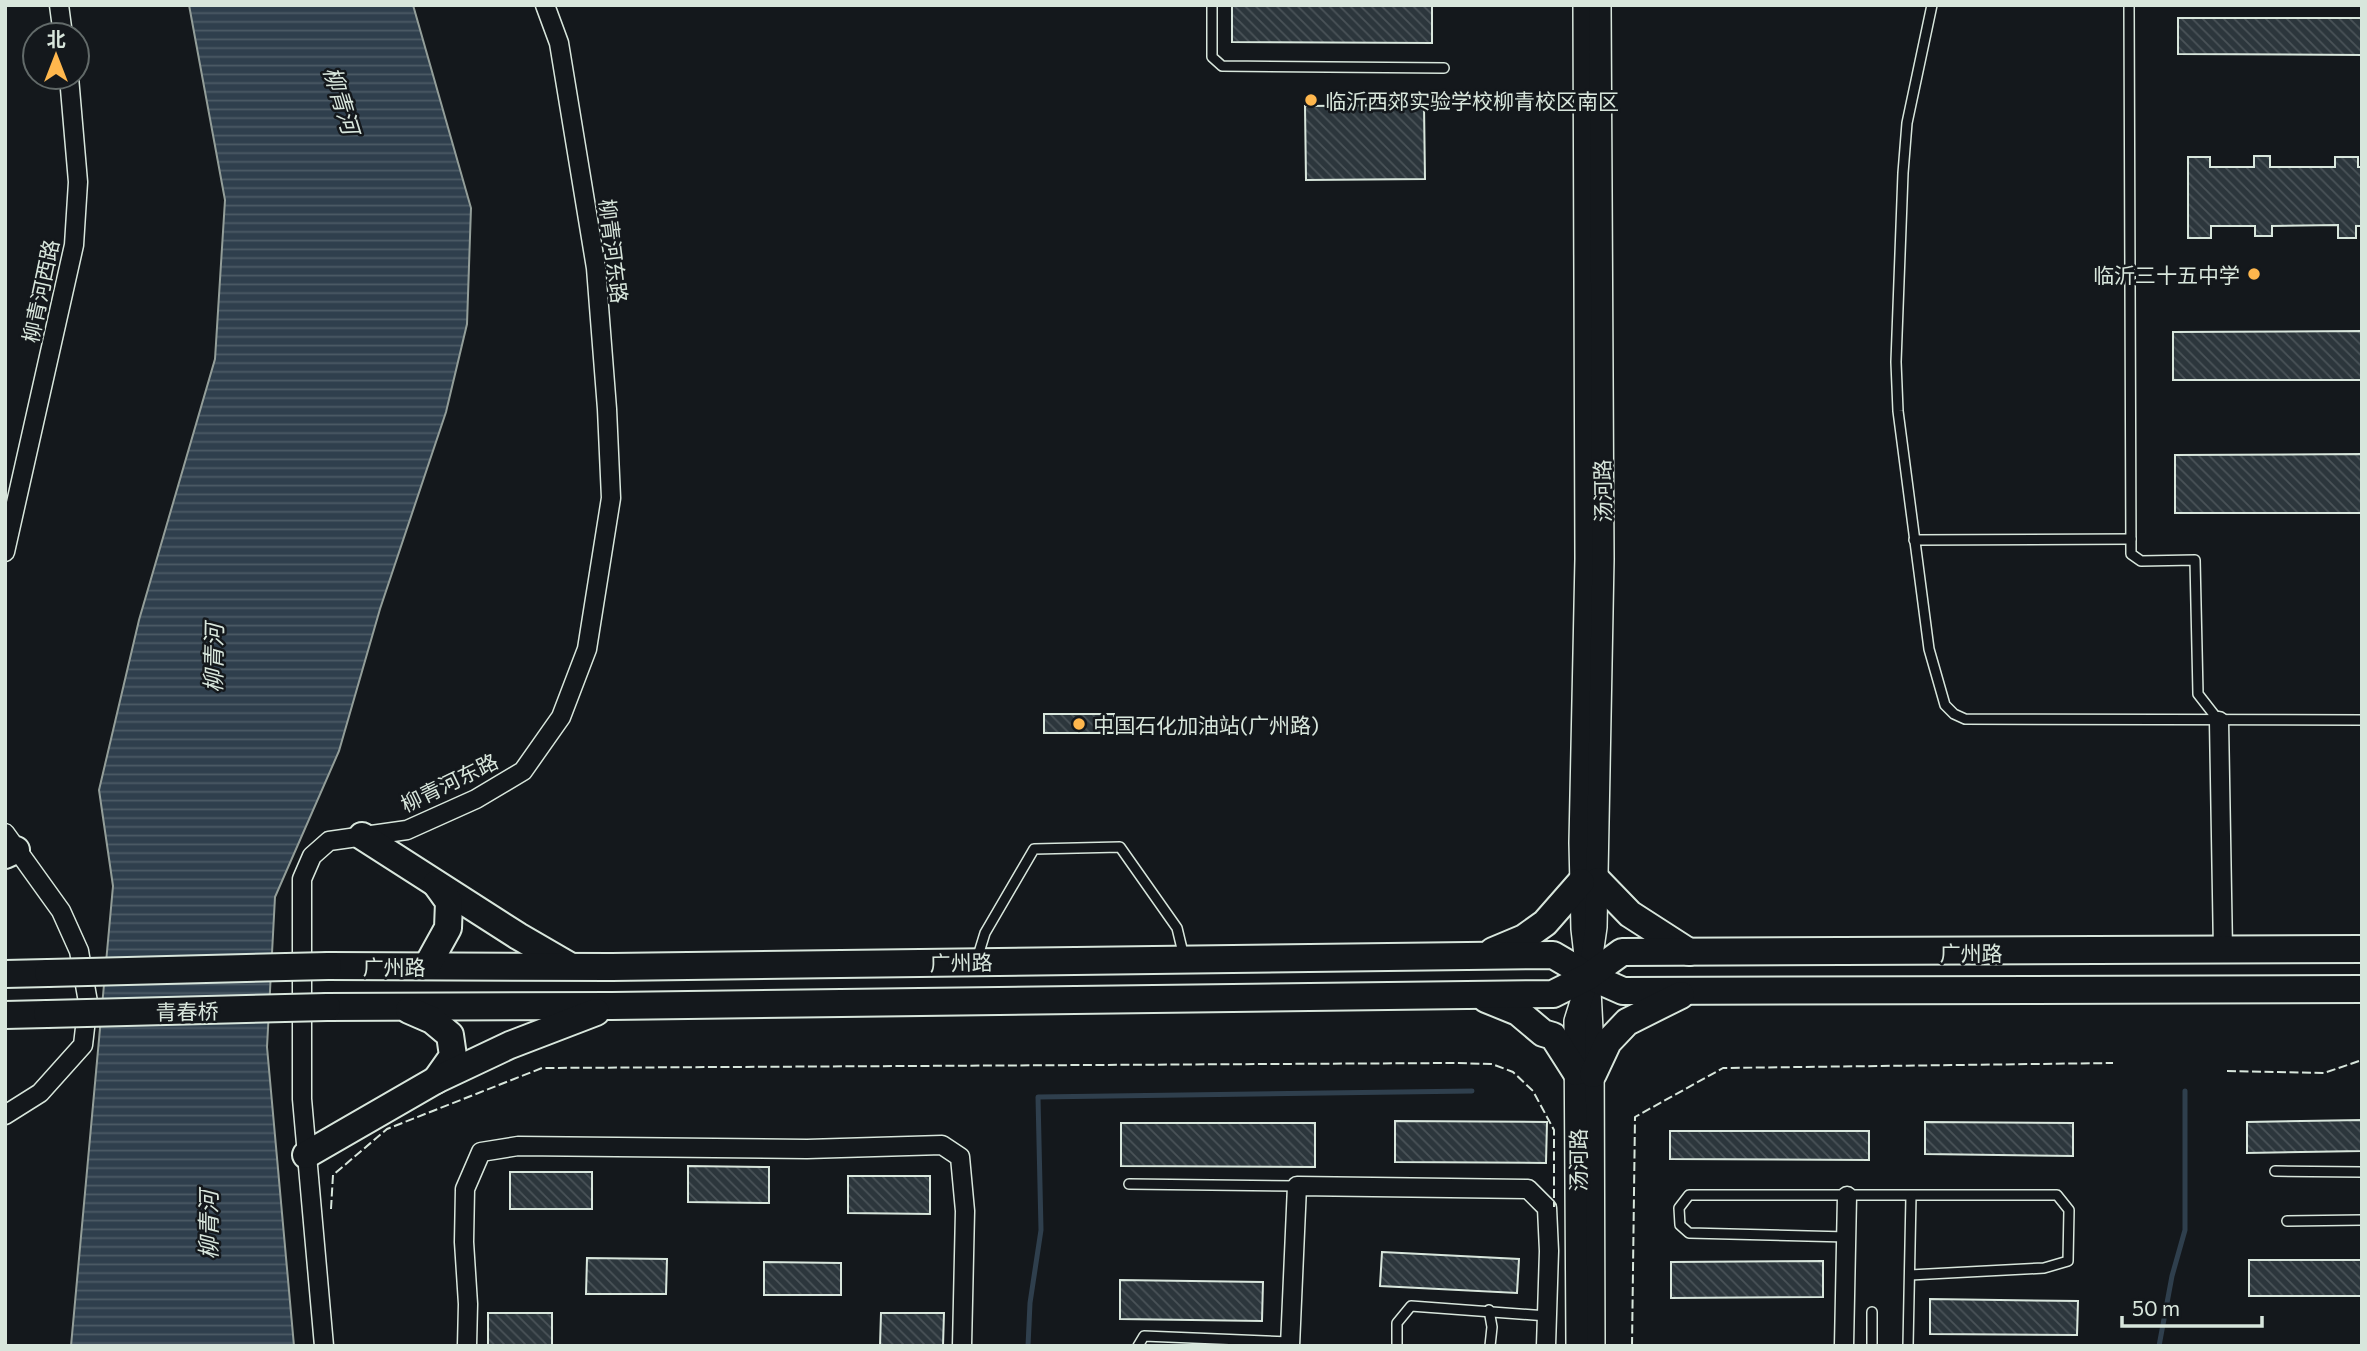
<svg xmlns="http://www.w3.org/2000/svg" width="2367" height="1351" font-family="Commissioner,'Noto Sans SC',sans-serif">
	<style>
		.water { fill: url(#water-rules); stroke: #939e99; stroke-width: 2 }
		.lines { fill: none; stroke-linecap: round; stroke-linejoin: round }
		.stream { stroke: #2f3f4d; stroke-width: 5 }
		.building { fill: url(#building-back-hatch); stroke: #d8e6dc; stroke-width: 2 }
		.service-casing { stroke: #d8e6dc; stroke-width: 12 }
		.minor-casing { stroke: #d8e6dc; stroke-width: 21 }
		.tertiary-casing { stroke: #d8e6dc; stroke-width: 24 }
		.primary-casing { stroke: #d8e6dc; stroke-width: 30 }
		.service { stroke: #14181c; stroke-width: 9 }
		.minor { stroke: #14181c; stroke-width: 18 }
		.tertiary { stroke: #14181c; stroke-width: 21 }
		.primary { stroke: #14181c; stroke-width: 26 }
		.primary-bridge-casing { stroke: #d8e6dc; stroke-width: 30; stroke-linecap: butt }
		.primary-bridge { stroke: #14181c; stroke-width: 26 }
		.fence { stroke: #d8e6dc; stroke-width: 2; stroke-dasharray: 9 3.5; stroke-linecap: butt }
		.poi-dot { fill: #ffb74d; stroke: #14181c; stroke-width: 2.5 }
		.labels { text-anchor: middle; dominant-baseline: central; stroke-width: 5; stroke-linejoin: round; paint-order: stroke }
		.poi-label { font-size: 21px; fill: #d8e6dc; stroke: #14181c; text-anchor: start }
		.street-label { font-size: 21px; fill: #d8e6dc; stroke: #14181c }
		.water-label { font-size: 23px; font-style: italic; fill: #d8e6dc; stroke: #14181c }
	</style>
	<defs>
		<pattern id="water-rules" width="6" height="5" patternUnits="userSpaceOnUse" patternTransform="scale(1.75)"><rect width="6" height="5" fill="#2f3f4d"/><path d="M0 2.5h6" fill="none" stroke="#4c5b66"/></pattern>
		<pattern id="building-back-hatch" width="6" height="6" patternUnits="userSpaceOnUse" patternTransform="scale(1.75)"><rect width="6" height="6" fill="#2c363c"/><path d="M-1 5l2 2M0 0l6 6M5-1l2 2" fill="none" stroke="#4a5358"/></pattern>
	</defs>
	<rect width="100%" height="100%" fill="#14181c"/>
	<path class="water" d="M189,5H413L471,208L467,324L446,412L380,609L339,751L275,897L267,1047L294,1346H71L113,886L99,790L139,620L215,359L225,200Z"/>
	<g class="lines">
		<g class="stream">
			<path d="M1028,1346L1030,1303L1041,1230L1038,1097L1472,1091"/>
			<path d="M2159,1346L2172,1276L2185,1230V1091"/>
		</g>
	</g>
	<g class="building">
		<path d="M1232,5H1432V43L1232,42Z"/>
		<path d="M2178,18H2362V55L2178,54Z"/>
		<path d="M1424,105L1425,179L1306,180L1305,106Z"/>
		<path d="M2254,156H2270V167H2335V157H2358V167H2362V226H2356V238H2338V225L2272,226V236H2255V226H2211V238H2188V157H2210V167H2254Z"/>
		<path d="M2362,331V380H2173V332Z"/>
		<path d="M2362,454V513H2175V455Z"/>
		<rect x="1044" y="714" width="70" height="19"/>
		<path d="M2362,1120V1151L2247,1153V1122Z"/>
		<path d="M1395,1121L1547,1122L1546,1163L1395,1162Z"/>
		<path d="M1925,1122L2073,1123V1156L1925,1154Z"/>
		<path d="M1121,1123H1315V1167L1121,1166Z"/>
		<path d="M1670,1131H1869V1160L1670,1159Z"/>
		<path d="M688,1166L769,1167V1203L688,1202Z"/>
		<rect x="510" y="1172" width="82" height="37"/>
		<path d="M848,1176H930V1214L848,1213Z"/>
		<path d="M1382,1252L1519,1259L1517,1293L1380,1286Z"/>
		<path d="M587,1258L667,1259L666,1294H586Z"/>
		<rect x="2249" y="1260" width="113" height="36"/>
		<path d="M1823,1261V1297L1671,1298V1262Z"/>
		<path d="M764,1262L841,1263V1295H764Z"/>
		<path d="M1120,1280L1263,1282L1262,1321L1120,1319Z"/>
		<path d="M1930,1299L2078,1301L2077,1335L1930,1334Z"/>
		<rect x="488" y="1313" width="64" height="33"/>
		<path d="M881,1313H944L943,1346H880Z"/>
	</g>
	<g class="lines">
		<defs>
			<g id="service">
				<path d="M1212,5V57L1222,66L1444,68"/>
				<path d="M1932,5L1907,123L1903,173L1896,362L1898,411L1929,649L1945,705L1954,714L1965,719L2362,720"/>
				<path d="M2129,5L2131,554L2141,561L2195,560L2198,694L2219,721"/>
				<path d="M1914,540L2131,539"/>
				<path d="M977,959L985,933L1034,849L1120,847L1177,928L1184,957"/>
				<path d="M2275,1171L2362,1172"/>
				<path d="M1129,1184L1297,1186"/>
				<path d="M2287,1221L2362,1220"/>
				<path d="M1847,1237L1689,1233L1680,1225L1679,1208L1689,1195H2057L2069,1210L2068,1261L2044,1268L1910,1275"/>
				<path d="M1489,1310L1492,1327L1490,1346"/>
				<path d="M1872,1312V1346"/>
				<path d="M1138,1346L1144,1336L1290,1342"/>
				<path d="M1397,1346V1323L1411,1306L1547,1316"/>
				<path d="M1908,1346L1911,1196"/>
			</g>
			<g id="minor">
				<path d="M59,5L63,35"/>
				<path d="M5,552L74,245L78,182L69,77"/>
				<path d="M2219,721L2223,951"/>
				<path d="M5,833L61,911L79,951L88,1002L83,1045L40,1093L5,1115"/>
				<path d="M324,1346L302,1099V879L312,856L329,841L407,830L476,799L523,771L561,717L587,649L611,498L607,409L596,268L559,43L545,5"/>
				<path d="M467,1346L468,1304L464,1242L465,1189L481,1152L518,1146L807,1149L942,1145L960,1157L965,1211L962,1346"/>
				<path d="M1290,1346L1297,1186L1528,1189L1547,1208L1549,1251L1546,1346"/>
				<path d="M1844,1346L1847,1196"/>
			</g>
			<g id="tertiary">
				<path d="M1584,5L1586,559L1580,843L1582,929L1585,955"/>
				<path d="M1590,990L1593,1049L1594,1346"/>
				<path d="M1577,1346L1575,1021L1589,976L1596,927L1603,559L1600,5"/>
			</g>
			<g id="primary">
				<path d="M362,836L518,936L568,965"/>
				<path d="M5,855L16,850"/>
				<path d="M1598,881L1630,914L1689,952"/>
				<path d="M1493,951L1524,938L1545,923L1581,882"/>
				<path d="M328,966L612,967L1553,955L1589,976L1623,991L2362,989"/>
				<path d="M427,966L448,928L449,902L436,884"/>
				<path d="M5,974L48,973"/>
				<path d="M1486,999L1518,1012L1543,1033L1553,1036L1576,1072"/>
				<path d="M327,1007L612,1006L1553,994L1589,976L1622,952L2362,949"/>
				<path d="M409,1010L432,1020L450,1035L453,1056L436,1080"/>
				<path d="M5,1015L47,1014"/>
				<path d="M1593,1074L1608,1042L1627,1022L1681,995"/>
				<path d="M306,1155L436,1080L510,1045L596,1012"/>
			</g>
		</defs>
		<use href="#service" class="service-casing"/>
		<use href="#minor" class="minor-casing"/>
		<use href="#tertiary" class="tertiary-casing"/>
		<use href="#primary" class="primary-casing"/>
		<use href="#service" class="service"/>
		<use href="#minor" class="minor"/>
		<use href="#tertiary" class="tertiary"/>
		<use href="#primary" class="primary"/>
		<defs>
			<g id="primary-bridge">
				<path d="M48,973L328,966"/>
				<path d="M47,1014L327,1007"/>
			</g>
		</defs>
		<use href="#primary-bridge" class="primary-bridge-casing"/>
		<use href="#primary-bridge" class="primary-bridge"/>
		<g class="fence">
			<path d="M2227,1071L2324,1073L2362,1060"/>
			<path d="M331,1209L333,1175L387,1129L542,1068L1455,1063L1492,1064L1513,1072L1533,1091L1554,1130V1207"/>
			<path d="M1632,1346L1635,1117L1723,1068L2113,1063"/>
		</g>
	</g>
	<g class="poi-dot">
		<circle cx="1311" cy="100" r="7"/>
		<circle cx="2254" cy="274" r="7"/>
		<circle cx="1079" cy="724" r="7"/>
	</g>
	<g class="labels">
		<g class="poi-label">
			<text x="1325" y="100">临沂西郊实验学校柳青校区南区</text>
			<text x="2240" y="274" text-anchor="end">临沂三十五中学</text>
			<text x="1093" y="724">中国石化加油站(广州路)</text>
		</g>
		<g class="street-label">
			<text transform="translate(614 251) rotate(83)">柳青河东路</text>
			<text transform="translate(40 291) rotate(-78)">柳青河西路</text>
			<text transform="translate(1602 491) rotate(-91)">汤河路</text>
			<text transform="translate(449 782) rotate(-26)">柳青河东路</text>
			<text x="1971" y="952">广州路</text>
			<text transform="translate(961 962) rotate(-1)">广州路</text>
			<text x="394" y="966">广州路</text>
			<text transform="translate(187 1011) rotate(-1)">青春桥</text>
			<text transform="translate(1577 1160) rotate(-90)">汤河路</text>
		</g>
		<g class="water-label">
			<text transform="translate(342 100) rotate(73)">柳青河</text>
			<text transform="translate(213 658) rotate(-89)">柳青河</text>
			<text transform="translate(208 1225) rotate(-90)">柳青河</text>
		</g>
	</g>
	<rect width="2367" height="1351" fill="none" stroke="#d8e6dc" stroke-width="14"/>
	<g transform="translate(56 56)"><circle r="33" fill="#14181c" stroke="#626a69" stroke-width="2"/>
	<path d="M0-5L12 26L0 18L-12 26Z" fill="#ffb74d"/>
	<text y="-10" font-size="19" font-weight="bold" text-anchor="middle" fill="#d8e6dc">北</text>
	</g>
	<path d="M2122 1316v10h140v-10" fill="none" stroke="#d8e6dc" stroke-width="3.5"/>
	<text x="2132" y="1316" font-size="21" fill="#d8e6dc" stroke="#14181c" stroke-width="5" paint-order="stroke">50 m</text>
</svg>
